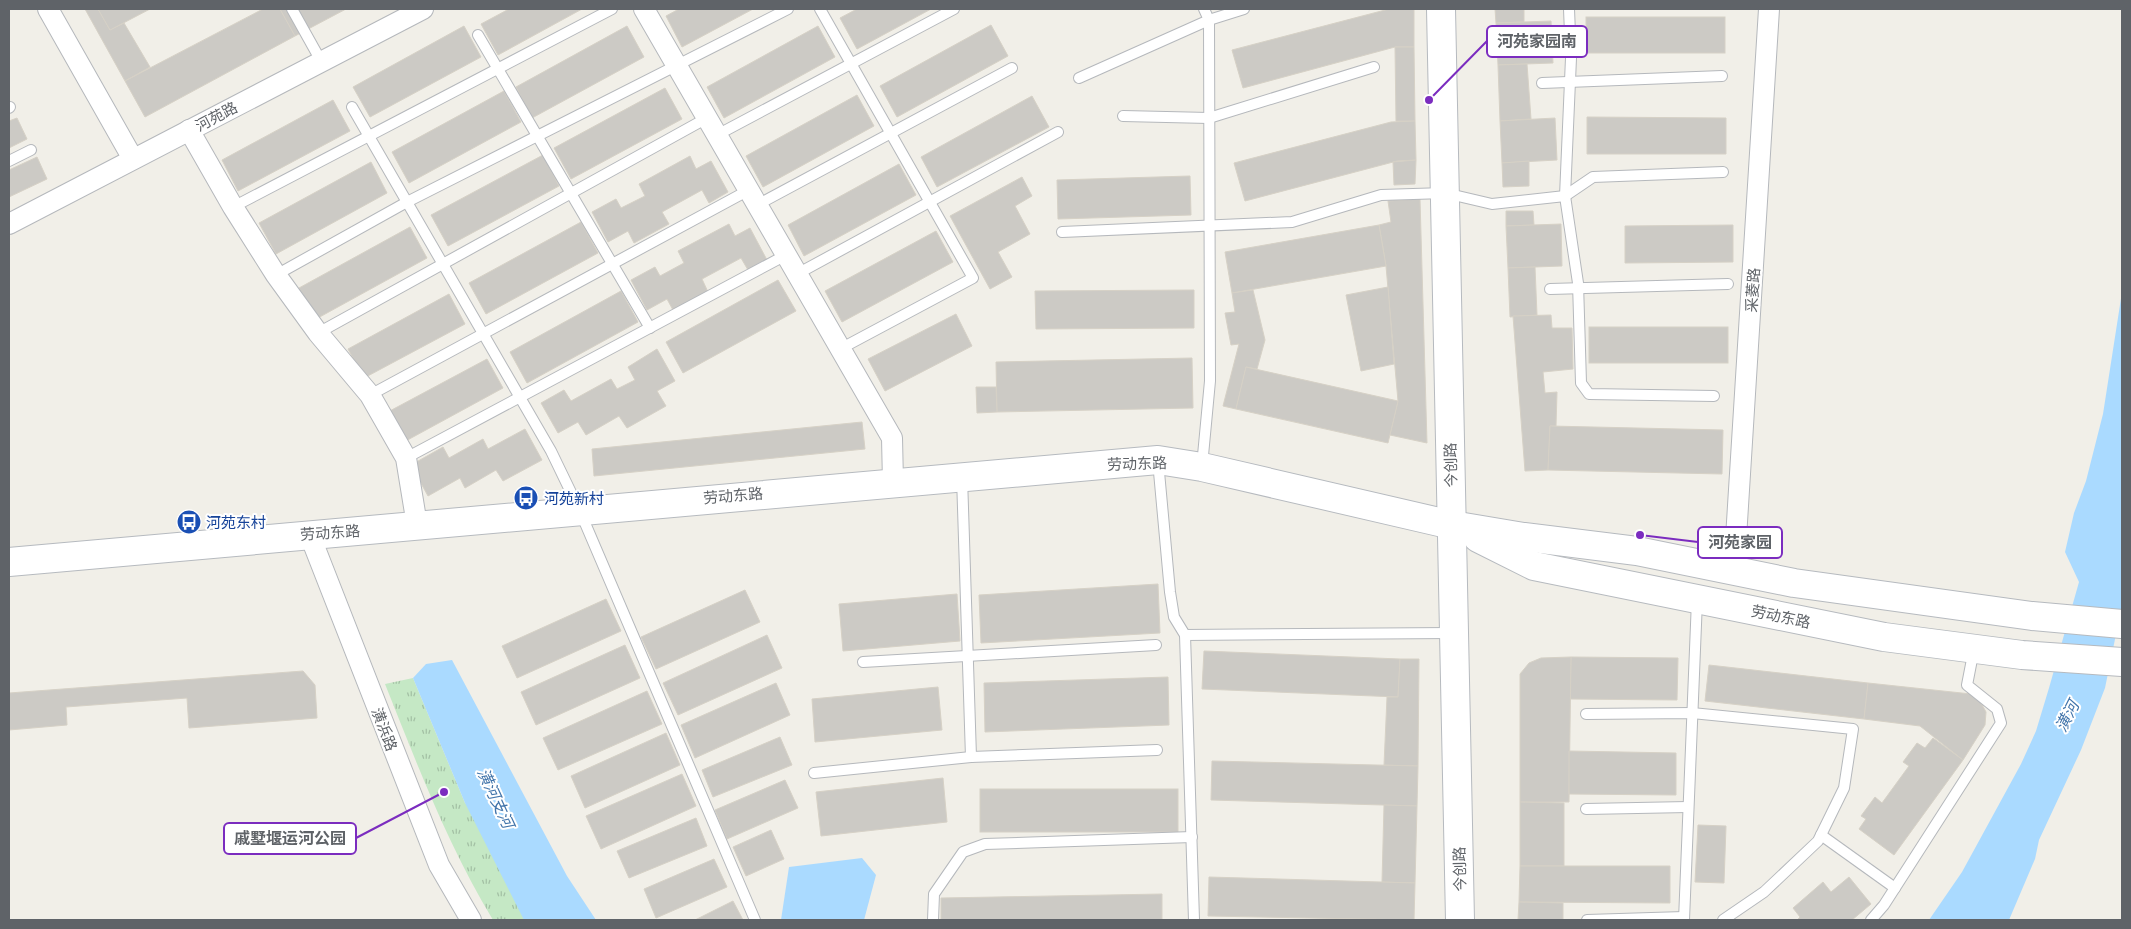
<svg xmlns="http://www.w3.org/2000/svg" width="2131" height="929" font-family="'Golos Text','Noto Sans SC',sans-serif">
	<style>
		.grass { fill: url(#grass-tufts) }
		.water { fill: #aadaff }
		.building { fill: #cccac5; stroke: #d6d1c6 }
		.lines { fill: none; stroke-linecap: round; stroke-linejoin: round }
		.lane-casing { stroke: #b5b8bc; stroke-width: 12 }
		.street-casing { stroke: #b5b8bc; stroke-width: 22 }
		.secondary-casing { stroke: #b6babf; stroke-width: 30 }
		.lane { stroke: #fff; stroke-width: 10 }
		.street { stroke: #fff; stroke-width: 20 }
		.secondary { stroke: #fff; stroke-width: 28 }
		.labels { text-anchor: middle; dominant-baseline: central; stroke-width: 4; stroke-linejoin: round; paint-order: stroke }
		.street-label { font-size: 15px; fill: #5f6368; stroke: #fff }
		.transit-label { font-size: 15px; fill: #164399; stroke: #fff; text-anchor: start }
		.water-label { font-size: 16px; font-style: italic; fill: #4174aa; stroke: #fff }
		.leader { fill: none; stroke: #7b2cbf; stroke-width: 2 }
		.callout-dot { fill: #7b2cbf; stroke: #fff; stroke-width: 2 }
		.callout { fill: #fff; stroke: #7b2cbf; stroke-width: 2 }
		.callout-label { font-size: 16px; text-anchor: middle; font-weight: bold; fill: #5f6368 }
	</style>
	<defs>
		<pattern id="grass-tufts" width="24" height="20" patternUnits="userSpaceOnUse" patternTransform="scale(1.25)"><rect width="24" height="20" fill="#c5e8c5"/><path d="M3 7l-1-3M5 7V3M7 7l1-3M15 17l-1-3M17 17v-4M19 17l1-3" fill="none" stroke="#a3c0a4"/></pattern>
	</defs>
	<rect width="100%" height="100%" fill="#f1efe8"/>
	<path class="grass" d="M413,678L465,803L596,920H493C448,846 417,764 385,684Z"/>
	<g class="water">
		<path d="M2122,292V605L2105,688L2081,750L2039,840L2035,859L2009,920H1929L1962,872L2021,764L2036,731L2049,688L2079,582L2065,552L2074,513L2086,481L2103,414Z"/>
		<path d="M452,660L567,876L596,920H524L465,803L413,678L426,664Z"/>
		<path d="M862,858L876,875L864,920H781L789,867Z"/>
	</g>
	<g class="building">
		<path d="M85,9H98L110,30L124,23L150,67L125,81Z"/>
		<path d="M98,9H150L110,30Z"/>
		<path d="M263,9H280L295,36L145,117L125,81Z"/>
		<path d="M280,9H346L295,36Z"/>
		<path d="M509,9H582L498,55L481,24Z"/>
		<path d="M679,9H753L682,47L666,16Z"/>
		<path d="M857,9H931L857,49L840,18Z"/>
		<path d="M1389,9H1414V47H1395L1243,88L1232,50Z"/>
		<path d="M1495,9H1524V22L1496,23Z"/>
		<rect x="1586" y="17" width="139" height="36"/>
		<path d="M1551,21L1553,63L1498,65L1496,23Z"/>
		<path d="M991,25L1008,56L897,117L880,86Z"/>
		<path d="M464,26L481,57L370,117L353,87Z"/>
		<path d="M627,26L644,57L532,118L516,87Z"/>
		<path d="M818,26L835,57L724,118L707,87Z"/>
		<path d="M1395,47H1414L1415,121H1396Z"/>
		<path d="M1527,64L1531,119L1500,121L1498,65Z"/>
		<path d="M665,88L682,119L571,179L554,148Z"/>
		<path d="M504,91L521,122L409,183L392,152Z"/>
		<path d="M857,95L874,126L763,187L746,156Z"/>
		<path d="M1032,96L1049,127L937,187L921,157Z"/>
		<path d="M333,100L350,131L238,191L222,160Z"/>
		<path d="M1587,117L1726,118V154H1587Z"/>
		<path d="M17,118L27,139L9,148V121Z"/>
		<path d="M1555,118L1557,160L1502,163L1500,121Z"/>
		<path d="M1415,121L1416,160L1397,161L1245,201L1234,163L1391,122Z"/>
		<path d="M543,155L559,186L448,246L431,215Z"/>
		<path d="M690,156L696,169L711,161L728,192L709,203L702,190L662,212L669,224L634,243L628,231L608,242L592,212L616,199L621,208L645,196L639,184Z"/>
		<path d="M37,157L47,179L9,197V170Z"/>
		<path d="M1416,160L1415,184L1394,185L1393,162Z"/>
		<path d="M1529,161V186L1503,187L1502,163Z"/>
		<path d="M371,162L387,193L276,254L259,223Z"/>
		<path d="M899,164L916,195L804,256L788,225Z"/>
		<path d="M1190,176L1191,215L1058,219L1057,180Z"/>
		<path d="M1022,177L1032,196L1015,206L1030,234L998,252L1012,277L990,289L950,216Z"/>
		<path d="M1420,199L1427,443L1390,435L1398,401L1386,266L1379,225L1391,222L1388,201Z"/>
		<path d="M1506,211H1533L1534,225L1506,226Z"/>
		<path d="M581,222L598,253L486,314L469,283Z"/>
		<path d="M729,224L735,236L750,228L767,260L748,270L741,258L702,279L708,292L673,310L667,299L647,310L631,280L655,267L660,276L684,263L678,251Z"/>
		<path d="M1561,224L1562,266L1508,268L1506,226Z"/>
		<path d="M1379,225L1386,266L1232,293L1225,252Z"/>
		<path d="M1733,225V262L1625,263V226Z"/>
		<path d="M410,227L427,258L316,319L299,288Z"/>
		<path d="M936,231L953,262L842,322L825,291Z"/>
		<path d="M1535,267L1537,315L1510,317L1508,268Z"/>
		<path d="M778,280L796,311L683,373L666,342Z"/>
		<path d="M1388,287L1394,364L1361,371L1346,295Z"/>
		<path d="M1194,290V328L1036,329L1035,291Z"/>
		<path d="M1253,290L1265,340L1257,369L1246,367L1236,409L1223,406L1239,344L1231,345L1225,313L1235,312L1232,293Z"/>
		<path d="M621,291L638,322L527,383L510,352Z"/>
		<path d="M449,294L465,324L364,378L348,349Z"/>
		<path d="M956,314L972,346L885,391L868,359Z"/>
		<path d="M1551,315L1552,328H1572L1573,369L1543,372L1545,393L1557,392L1556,426H1550L1548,470L1525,471L1513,316Z"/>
		<rect x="1589" y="327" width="139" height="36"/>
		<path d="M657,349L675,381L657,391L666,406L627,428L619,416L586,435L578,422L558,433L541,403L564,390L571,401L611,379L617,389L635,380L628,367Z"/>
		<path d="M1192,358L1193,408L997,412L996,362Z"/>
		<path d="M487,359L503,388L402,443L386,413Z"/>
		<path d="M1246,367L1398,401L1388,443L1236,409Z"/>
		<path d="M976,387H996L997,412L977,413Z"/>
		<path d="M862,422L865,449L594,476L592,449Z"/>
		<path d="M1550,426L1723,430L1722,474L1548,470Z"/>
		<path d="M525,429L542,460L503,481L496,470L465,488L460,478L428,496L411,465L443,447L449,458L483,439L488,449Z"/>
		<path d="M1158,584L1160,633L981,643L979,595Z"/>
		<path d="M745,590L760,622L656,669L641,637Z"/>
		<path d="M957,594L960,641L843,651L839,604Z"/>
		<path d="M606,599L621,631L517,678L502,646Z"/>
		<path d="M767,635L782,668L678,715L663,683Z"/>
		<path d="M625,645L640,678L536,725L521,692Z"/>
		<path d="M1204,651L1400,659L1398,697L1202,689Z"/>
		<path d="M1571,657L1678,658L1677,700L1570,699Z"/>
		<path d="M1571,657L1569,802H1520V674L1529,663L1541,658Z"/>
		<path d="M1400,659H1419L1418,766L1384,765L1387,697H1398Z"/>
		<path d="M1709,665L1868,683L1864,719L1705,701Z"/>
		<path d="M303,671L315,685L317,718L189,728L187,698L66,707L67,725L9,730V693Z"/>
		<path d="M1168,677L1169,725L985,732L984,683Z"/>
		<path d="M776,683L790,715L695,758L681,725Z"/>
		<path d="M1868,683L1971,694L1980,701L1986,712L1985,725L1963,760L1920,726L1864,719Z"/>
		<path d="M938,687L942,730L815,742L812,699Z"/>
		<path d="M647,691L662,724L558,770L543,738Z"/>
		<path d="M666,733L680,765L585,808L571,776Z"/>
		<path d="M780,737L792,765L713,797L702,770Z"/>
		<path d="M1933,738L1963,760L1894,855L1859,829L1866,819L1861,816L1875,797L1882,803L1909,766L1903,762L1917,743L1925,748Z"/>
		<path d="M1569,751L1676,753V795L1569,794Z"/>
		<path d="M1212,761L1418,766L1417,806L1211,800Z"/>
		<path d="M682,774L696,806L601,849L586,816Z"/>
		<path d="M943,778L947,822L821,836L816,792Z"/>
		<path d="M785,780L798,808L727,839L715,810Z"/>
		<rect x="980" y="789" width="198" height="43"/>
		<path d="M1520,802L1564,803V866H1520Z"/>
		<path d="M1384,805L1417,806L1415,883L1382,882Z"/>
		<path d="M696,818L707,846L629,878L617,851Z"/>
		<path d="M1698,825L1726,826L1724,883L1695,882Z"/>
		<path d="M771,830L784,859L746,876L733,847Z"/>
		<path d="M714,859L727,887L656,918L644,889Z"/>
		<path d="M1520,866H1670V903L1519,902Z"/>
		<path d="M1209,877L1415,883L1414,920L1208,916Z"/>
		<path d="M1849,877L1871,904L1852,920H1797L1800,917L1793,908L1823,882L1831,892Z"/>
		<path d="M1162,894V920H941V898Z"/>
		<path d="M733,901L743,920H695Z"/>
		<path d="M1519,902L1563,903V920H1518Z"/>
	</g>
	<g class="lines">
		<defs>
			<g id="lane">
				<path d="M292,9L321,61"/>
				<path d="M820,9L973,278L840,349"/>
				<path d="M1569,9L1571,58L1565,196L1578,283L1581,383L1589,394L1714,396"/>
				<path d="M478,35L650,328"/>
				<path d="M1079,78L1209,20L1244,9"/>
				<path d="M1542,83L1722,76"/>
				<path d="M352,107L551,451L579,509L755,920"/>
				<path d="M9,108L10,107"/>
				<path d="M1123,116L1209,118L1374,67"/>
				<path d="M717,135L954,9"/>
				<path d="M9,161L31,150"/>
				<path d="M757,205L1012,68"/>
				<path d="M233,207L612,9"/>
				<path d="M1062,232L1292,222L1381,195L1445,193L1492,204L1565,196L1593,177L1723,172"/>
				<path d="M797,274L1058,132"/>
				<path d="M276,275L407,202L788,9"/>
				<path d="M1550,289L1728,284"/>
				<path d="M318,333L707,118"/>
				<path d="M370,395L749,190"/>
				<path d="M406,458L786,255"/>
				<path d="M1158,461L1170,592L1174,617L1185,635L1452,633"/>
				<path d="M1202,466L1210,381L1209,20L1204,9"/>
				<path d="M962,477L971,757"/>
				<path d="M1185,635L1194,920"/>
				<path d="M863,662L1156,645"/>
				<path d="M1586,714L1692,713L1853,729L1844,788L1818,841L1764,892L1723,920"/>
				<path d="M814,773L971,757L1157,750"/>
				<path d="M1586,809L1688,807"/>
				<path d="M1821,835L1895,888"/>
				<path d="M933,920L934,894L963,852L985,844L1192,837"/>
				<path d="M1587,920L1684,917"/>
				<path d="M1684,920L1697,600"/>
				<path d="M1871,920L1884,905L2001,723L1997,709L1967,685L1974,649"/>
			</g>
			<g id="street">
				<path d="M48,9L133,159"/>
				<path d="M644,9L892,438L893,482"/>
				<path d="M189,130L233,207L276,275L318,333L370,395L406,458L417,525"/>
				<path d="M9,224L423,9"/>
				<path d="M309,533L439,865L471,920"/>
				<path d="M1734,570L1769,9"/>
			</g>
			<g id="secondary">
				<path d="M1441,9L1460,920"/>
				<path d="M1478,538L1534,566L1884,637L2022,655L2122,662"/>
				<path d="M9,562C392,525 775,492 1158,460L1202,467L1452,525L1524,537L1637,551L1794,583L2032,616L2122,624"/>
			</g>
		</defs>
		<use href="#lane" class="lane-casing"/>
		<use href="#street" class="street-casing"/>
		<use href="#secondary" class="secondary-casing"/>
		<use href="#lane" class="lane"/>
		<use href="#street" class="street"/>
		<use href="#secondary" class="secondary"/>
	</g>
	<defs>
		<symbol id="bus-disc" viewBox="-11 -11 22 22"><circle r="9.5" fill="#1a4fb4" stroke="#fff"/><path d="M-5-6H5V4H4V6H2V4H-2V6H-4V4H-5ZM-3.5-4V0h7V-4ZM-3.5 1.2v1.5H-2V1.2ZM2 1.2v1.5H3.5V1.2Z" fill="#fff"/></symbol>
	</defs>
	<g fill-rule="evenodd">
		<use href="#bus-disc" x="512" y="484" width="28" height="28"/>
		<use href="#bus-disc" x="175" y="508" width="28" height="28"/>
	</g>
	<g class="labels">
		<g class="street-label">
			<text transform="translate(216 116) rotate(-28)">河苑路</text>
			<text transform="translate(1752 290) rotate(-86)">采菱路</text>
			<text transform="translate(1137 463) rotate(-2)">劳动东路</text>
			<text transform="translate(1450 465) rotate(-91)">今创路</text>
			<text transform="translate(733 495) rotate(-5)">劳动东路</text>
			<text transform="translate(330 532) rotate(-4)">劳动东路</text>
			<text transform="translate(1781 616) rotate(12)">劳动东路</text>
			<text transform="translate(385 729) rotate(69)">潢浜路</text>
			<text transform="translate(1459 869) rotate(-91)">今创路</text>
		</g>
		<g class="transit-label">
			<text x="544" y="498">河苑新村</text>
			<text x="206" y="522">河苑东村</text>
		</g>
		<g class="water-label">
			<text transform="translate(2067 716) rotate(-63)">潢河</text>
			<text transform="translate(496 798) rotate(65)">潢河支河</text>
		</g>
	</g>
	<path class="leader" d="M1429 100L1487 41M1640 535L1698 542M444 792L356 838"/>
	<g class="callout-dot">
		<circle cx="1429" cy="100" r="5"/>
		<circle cx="1640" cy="535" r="5"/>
		<circle cx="444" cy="792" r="5"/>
	</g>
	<g class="callout">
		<rect x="1487" y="26" width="100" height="31" rx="5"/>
		<rect x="1698" y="527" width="84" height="31" rx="5"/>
		<rect x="224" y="823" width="132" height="31" rx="5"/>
	</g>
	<g class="callout-label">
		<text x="1537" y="47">河苑家园南</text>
		<text x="1740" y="548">河苑家园</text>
		<text x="290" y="844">戚墅堰运河公园</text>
	</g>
	<rect width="2131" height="929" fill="none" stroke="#5f6368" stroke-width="20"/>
</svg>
